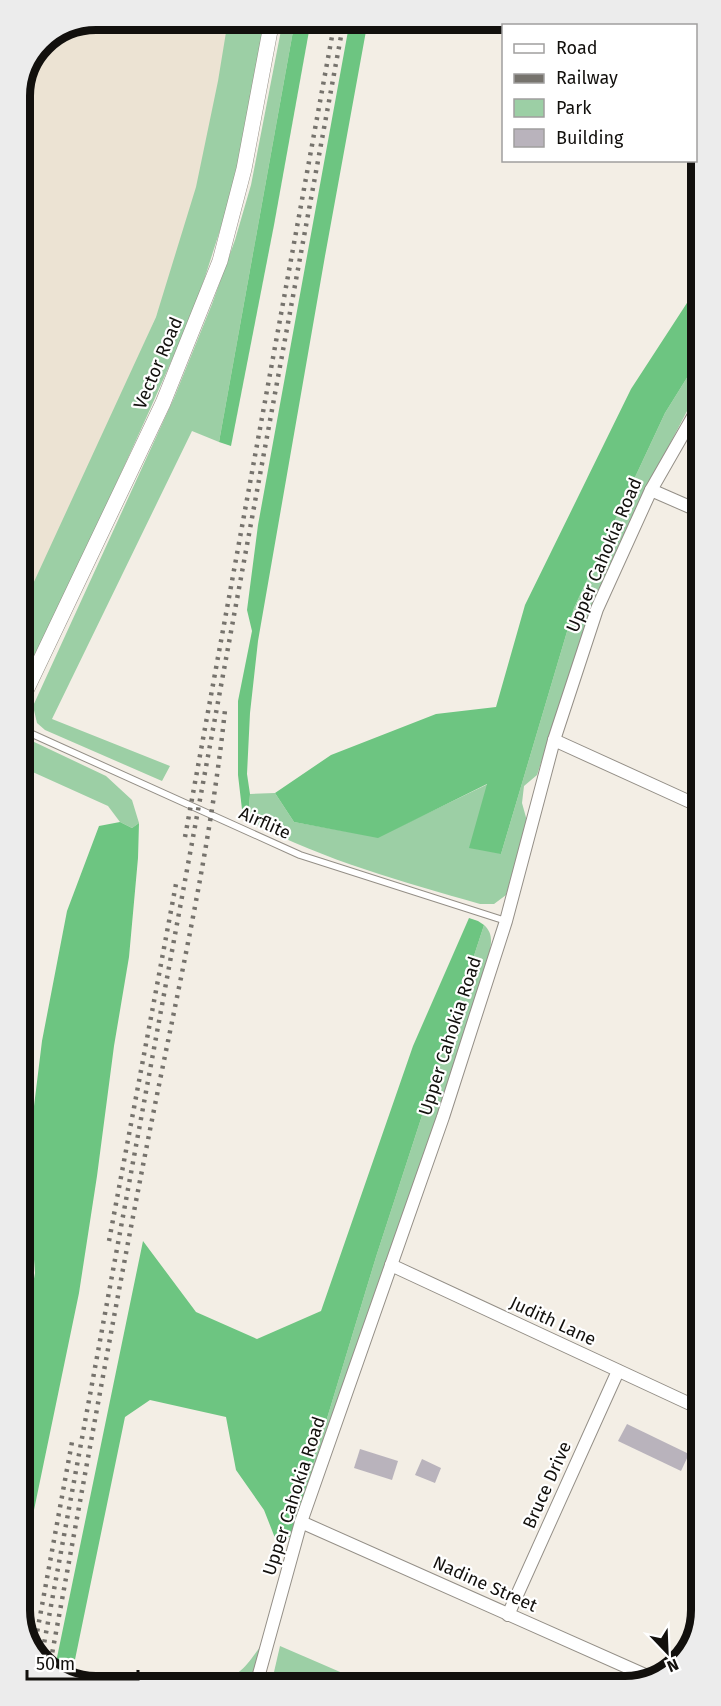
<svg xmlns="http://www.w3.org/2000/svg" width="721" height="1706" font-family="'Fira Sans',sans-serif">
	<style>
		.built { fill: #ece3d3 }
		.green { fill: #9ccfa5 }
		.forest { fill: #6dc581 }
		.building { fill: #b9b3bc }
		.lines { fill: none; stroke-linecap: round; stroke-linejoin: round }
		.service-casing { stroke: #948f87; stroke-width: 8 }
		.minor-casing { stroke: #948f87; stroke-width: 14 }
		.tertiary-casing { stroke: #948f87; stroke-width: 16 }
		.service { stroke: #fff; stroke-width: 6 }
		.minor { stroke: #fff; stroke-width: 12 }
		.tertiary { stroke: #fff; stroke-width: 15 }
		.rail { stroke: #76736d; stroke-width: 4.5; stroke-dasharray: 3 6; stroke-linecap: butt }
		.labels { text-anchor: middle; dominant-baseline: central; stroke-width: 4.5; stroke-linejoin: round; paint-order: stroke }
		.street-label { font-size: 18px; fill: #12100d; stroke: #fff }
		.rim { fill: none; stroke: #12100d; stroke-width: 8 }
	</style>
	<rect width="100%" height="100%" fill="#f3eee5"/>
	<path class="built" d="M96,20H240L192,233L21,629L20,91L42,42Z"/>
	<g class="green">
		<path d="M228,20H267L234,186L205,277L187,326L147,416L21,693V610L156,317L196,187L218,81Z"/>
		<path d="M283,20H295L219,442L192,431L52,719L170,766L162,781L45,730L37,723L33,706L174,398L212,304L235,240L251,185Z"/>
		<path d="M698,360V390L637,507L591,611L537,775L524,786L522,803L527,821L506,895L494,904H480C399,881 317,858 243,818L249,807L250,794L275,793L294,822L378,837L488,784L501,854L574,608L665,413Z"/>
		<path d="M30,740L106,776L132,800L139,823L132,828L120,822L108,806L26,769L21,778V744Z"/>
		<path d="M484,925C494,934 491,944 489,956L431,1134L341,1389L295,1538L291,1537L376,1257Z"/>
		<path d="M265,1640L253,1685L210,1686C242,1676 246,1666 265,1640Z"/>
		<path d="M280,1646L368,1684L271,1685Z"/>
	</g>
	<g class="forest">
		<path d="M295,20H311L274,225L231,446L219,442Z"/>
		<path d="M350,20H368L325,256L258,641L250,713L247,774L250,794L249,807L243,818L238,775V701L252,631L247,610L258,525Z"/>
		<path d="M698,286V360L665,413L574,608L501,854L469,848L487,784L378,838L294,822L275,793L331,755L436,714L496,707L525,605L631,389Z"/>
		<path d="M120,822L132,828L139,823L138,858L129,957L114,1046L97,1176L79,1293L23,1563V1341L35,1273L27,1163L42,1041L67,911L99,826Z"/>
		<path d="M469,918L478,921L484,925L376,1257L291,1537L275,1538L264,1510L236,1470L226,1417L150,1400L125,1417L71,1679L54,1672L143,1241L196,1312L257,1339L321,1311L413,1046Z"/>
	</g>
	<g class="building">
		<path d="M627,1424L689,1454L681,1471L618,1441Z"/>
		<path d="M360,1449L398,1461L392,1480L354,1468Z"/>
		<path d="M422,1459L441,1468L435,1483L415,1475Z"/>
	</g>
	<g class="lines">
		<defs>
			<path id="service" d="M21,729L300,855L506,921"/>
			<g id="minor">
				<path d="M651,490L699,511"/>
				<path d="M554,740L699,806"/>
				<path d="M391,1265L701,1409"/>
				<path d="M301,1522L654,1679"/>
				<path d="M508,1615L618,1371"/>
				<path d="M256,1685L301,1522L443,1117L506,921L554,740L597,609L651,490L698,408"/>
			</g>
			<path id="tertiary" d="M21,701L163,403L220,261L244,169L272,20"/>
		</defs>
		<use href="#service" class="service-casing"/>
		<use href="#minor" class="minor-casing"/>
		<use href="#tertiary" class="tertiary-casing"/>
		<use href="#service" class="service"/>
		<use href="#minor" class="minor"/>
		<use href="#tertiary" class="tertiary"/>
		<g class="rail">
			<path d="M185,837L335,20"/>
			<path d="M109,1241L176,884"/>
			<path d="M34,1649L72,1442"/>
			<path d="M41,1660L344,20"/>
			<path d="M49,1670C82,1493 113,1316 148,1140C176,997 210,854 225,710"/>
		</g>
	</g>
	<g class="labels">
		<g class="street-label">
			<text transform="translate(158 363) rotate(-67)">Vector Road</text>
			<text transform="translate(604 555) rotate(-67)">Upper Cahokia Road</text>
			<text transform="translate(265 823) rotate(24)">Airflite</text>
			<text transform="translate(450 1036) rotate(-72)">Upper Cahokia Road</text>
			<text transform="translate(553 1321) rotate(25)">Judith Lane</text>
			<text transform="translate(547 1485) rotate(-66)">Bruce Drive</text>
			<text transform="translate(294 1496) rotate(-72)">Upper Cahokia Road</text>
			<text transform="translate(485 1584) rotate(24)">Nadine Street</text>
		</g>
	</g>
	<path d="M0 0H721V1706H0ZM96 30H625A66 66 0 0 1 691 96V1610A66 66 0 0 1 625 1676H96A66 66 0 0 1 30 1610V96A66 66 0 0 1 96 30Z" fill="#ececec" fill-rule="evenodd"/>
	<path class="rim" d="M96 30H625A66 66 0 0 1 691 96V1610A66 66 0 0 1 625 1676H96A66 66 0 0 1 30 1610V96A66 66 0 0 1 96 30Z"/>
	<rect x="502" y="24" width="195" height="138" fill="#ffffff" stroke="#a09f9e" stroke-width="1.5"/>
	<rect x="514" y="44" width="30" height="9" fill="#ffffff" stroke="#a09f9e" stroke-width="1.5"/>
	<text x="556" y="54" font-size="18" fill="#12100d">Road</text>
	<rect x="514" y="74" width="30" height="9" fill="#76736d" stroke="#a09f9e" stroke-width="1.5"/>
	<text x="556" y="84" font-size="18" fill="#12100d">Railway</text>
	<rect x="514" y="99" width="30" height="18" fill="#9ccfa5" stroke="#a09f9e" stroke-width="1.5"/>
	<text x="556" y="114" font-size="18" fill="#12100d">Park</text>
	<rect x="514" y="129" width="30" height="18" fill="#b9b3bc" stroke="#a09f9e" stroke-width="1.5"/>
	<text x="556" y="144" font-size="18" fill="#12100d">Building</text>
	<g transform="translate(667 1652) rotate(157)" stroke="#ffffff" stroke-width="4.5" paint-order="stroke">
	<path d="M0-4.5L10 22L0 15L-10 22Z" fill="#12100d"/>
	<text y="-9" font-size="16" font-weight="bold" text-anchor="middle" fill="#12100d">N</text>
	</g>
	<path d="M27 1670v9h111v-9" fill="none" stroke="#12100d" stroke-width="3"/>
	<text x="36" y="1670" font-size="18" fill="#12100d" stroke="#ffffff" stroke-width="4.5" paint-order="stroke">50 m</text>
</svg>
